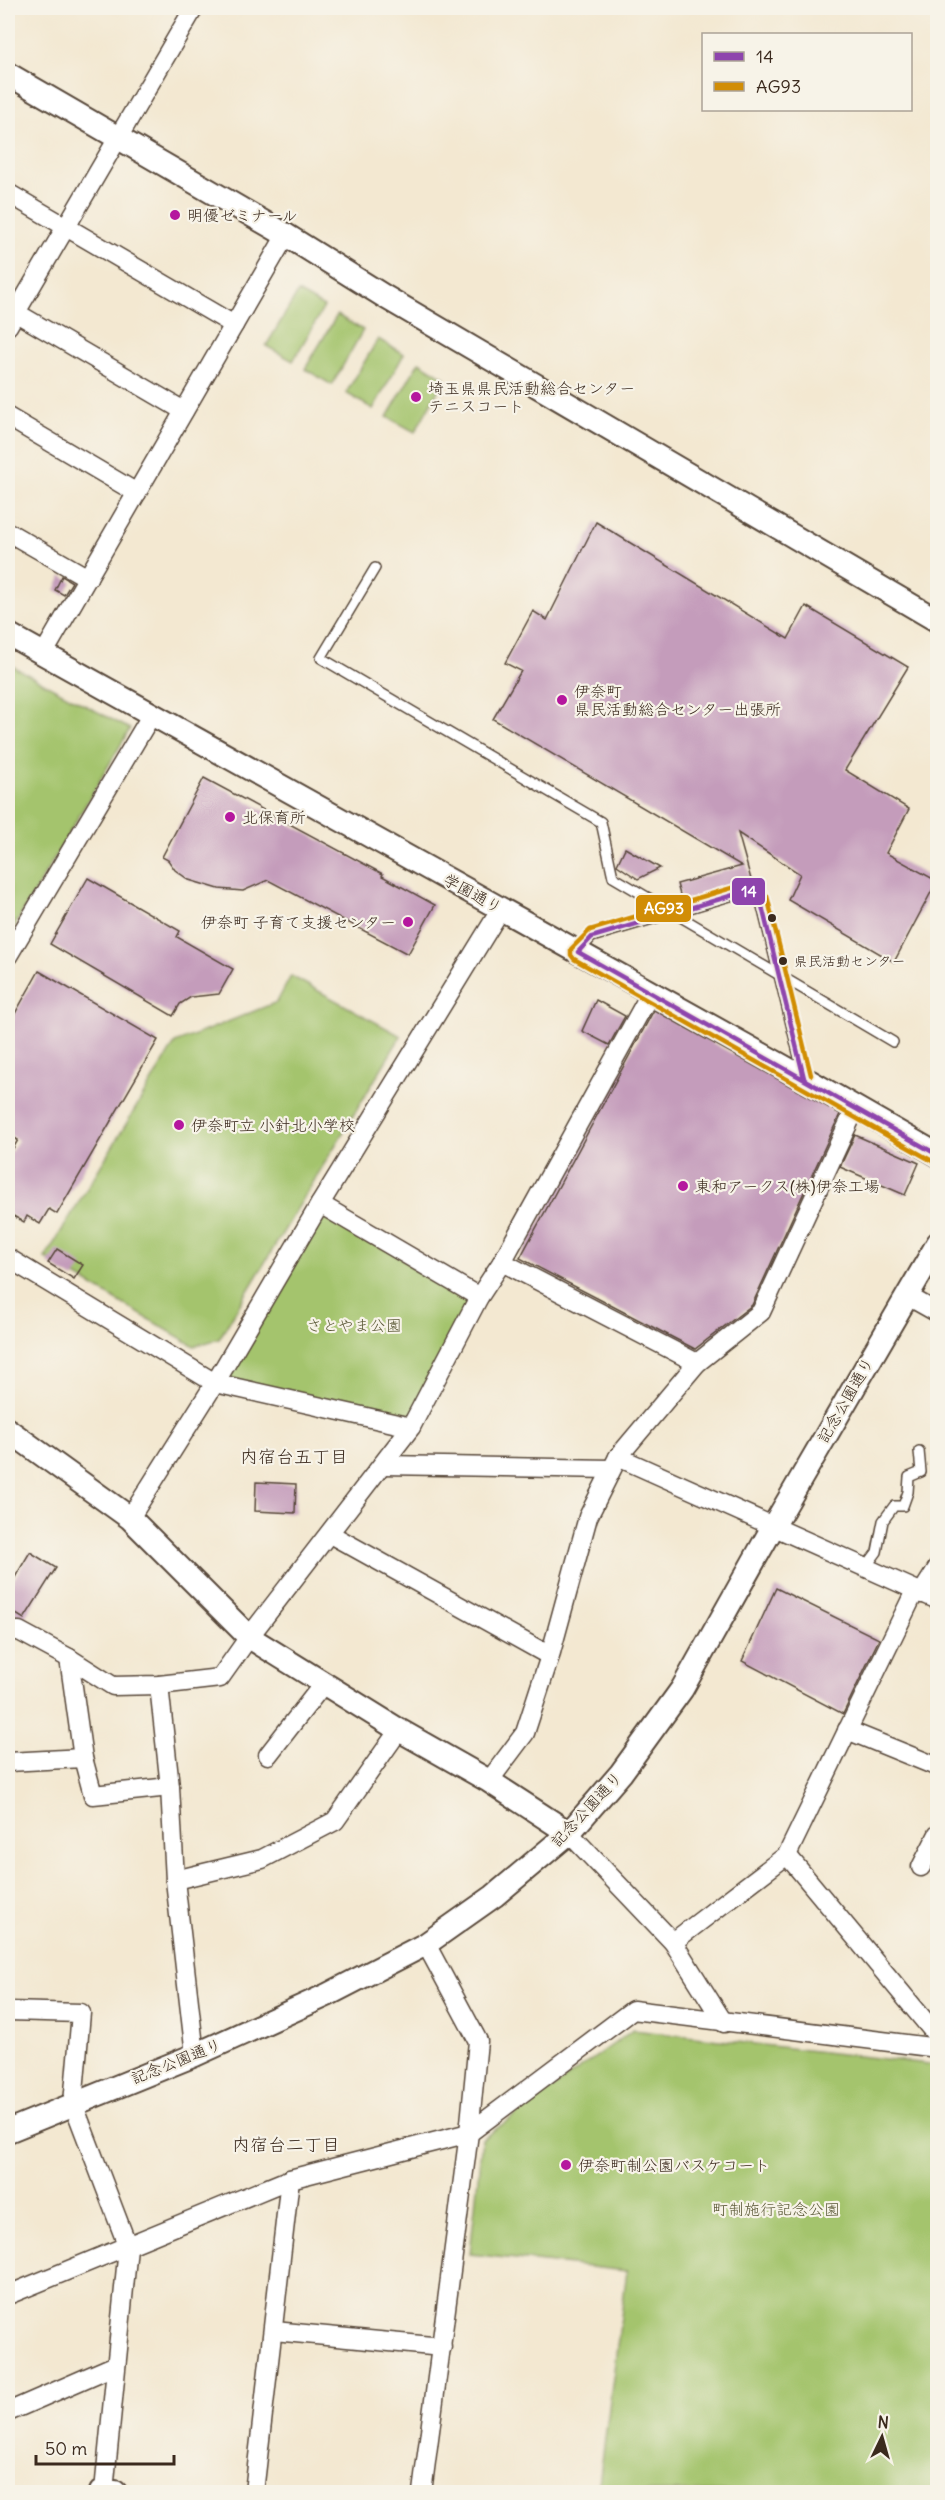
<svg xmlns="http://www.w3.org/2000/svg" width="945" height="2500" font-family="Delius,'Klee One',sans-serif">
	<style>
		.green { fill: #a4c46d; stroke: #707746; stroke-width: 1.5 }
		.building { fill: #c49cbb }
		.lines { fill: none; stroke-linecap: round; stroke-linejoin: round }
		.service-casing { stroke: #574639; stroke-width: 12 }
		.minor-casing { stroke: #574639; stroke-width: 21 }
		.tertiary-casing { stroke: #574639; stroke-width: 26 }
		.service { stroke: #fff; stroke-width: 9 }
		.minor { stroke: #fff; stroke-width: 18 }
		.tertiary { stroke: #fff; stroke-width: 22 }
		.bus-1-casing { stroke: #f7f3e8; stroke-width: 9 }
		.bus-2-casing { stroke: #f7f3e8; stroke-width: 9 }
		.bus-1 { stroke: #8e44ad; stroke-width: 4.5 }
		.bus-2 { stroke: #d18d06; stroke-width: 4.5 }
		.poi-dot { fill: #b5179e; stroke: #f7f3e8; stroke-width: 2 }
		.bus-dot { fill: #3b2a1e; stroke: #f7f3e8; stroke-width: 2 }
		.labels { text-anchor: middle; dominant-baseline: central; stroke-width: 4.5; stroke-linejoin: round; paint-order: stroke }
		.bus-label { font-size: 14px; fill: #3b2a1e; stroke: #f7f3e8; text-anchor: start }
		.poi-label { font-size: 16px; fill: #3b2a1e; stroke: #f7f3e8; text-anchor: start }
		.street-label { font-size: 16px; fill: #3b2a1e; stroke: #f7f3e8 }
		.park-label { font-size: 16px; fill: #5a5836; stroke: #f7f3e8 }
		.neighbourhood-label { font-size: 18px; fill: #3b2a1e; stroke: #f7f3e8 }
		.line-badge { stroke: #f7f3e8; stroke-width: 2 }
		.badge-label { font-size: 16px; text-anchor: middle; font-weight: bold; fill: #fff }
	</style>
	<rect width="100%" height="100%" fill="#f7f3e8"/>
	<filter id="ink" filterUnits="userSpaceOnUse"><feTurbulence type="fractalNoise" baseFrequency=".0167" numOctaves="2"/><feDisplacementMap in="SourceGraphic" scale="12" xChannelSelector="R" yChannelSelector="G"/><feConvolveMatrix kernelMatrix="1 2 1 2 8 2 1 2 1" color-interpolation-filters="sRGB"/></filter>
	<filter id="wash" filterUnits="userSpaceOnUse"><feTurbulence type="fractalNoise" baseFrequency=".008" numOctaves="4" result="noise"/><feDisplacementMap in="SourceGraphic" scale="24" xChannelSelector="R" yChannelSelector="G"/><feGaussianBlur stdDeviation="1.35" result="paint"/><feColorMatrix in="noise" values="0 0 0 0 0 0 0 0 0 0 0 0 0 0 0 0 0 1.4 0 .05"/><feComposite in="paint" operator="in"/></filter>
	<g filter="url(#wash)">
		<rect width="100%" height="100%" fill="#f3e8d1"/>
		<g class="green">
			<path d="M298,292L324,307L293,361L266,346Z"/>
			<path d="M337,315L363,330L332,385L305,369Z"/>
			<path d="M378,339L404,354L373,409L346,393Z"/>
			<path d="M419,362L445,378L415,432L387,417Z"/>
			<path d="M8,664L130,729L8,937Z"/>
			<path d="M291,976L401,1036L219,1339L194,1346L45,1258L175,1043L277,1002Z"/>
			<path d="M320,1204L479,1297L411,1427L215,1383Z"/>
			<path d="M633,2030L937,2065V2492H598L627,2271L470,2254L482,2139Z"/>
		</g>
		<g id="blocks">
			<g class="building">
				<path d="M596,522L788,639L806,606L908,667L845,770L909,809L886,853L937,881L894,962L788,900L800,874L738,833L752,883L682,902L677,884L742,866L493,719L521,671L505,663L533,611L547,620Z"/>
				<path d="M62,576L72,582L64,595L55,590Z"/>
				<path d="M204,778L383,874L382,876L435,905L408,954L268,880L243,891L219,889L189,880L175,870L168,860L162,857Z"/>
				<path d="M625,848L660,868L638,879L617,865Z"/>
				<path d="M88,878L180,931L177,937L233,969L219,994L191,997L180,1004L173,1016L50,944Z"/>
				<path d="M39,971L158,1040L57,1214L49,1209L40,1224L27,1216L24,1222L8,1213V1157L18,1140L8,1134V1026Z"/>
				<path d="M596,1000L625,1016L609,1045L582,1031Z"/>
				<path d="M654,1010L840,1114L752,1305L695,1349L520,1258Z"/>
				<path d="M855,1135L919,1163L905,1195L840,1167Z"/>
				<path d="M57,1249L83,1265L74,1279L48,1263Z"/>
				<path d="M256,1482L296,1484L295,1513L255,1511Z"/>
				<path d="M30,1552L56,1568L24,1619L8,1609V1589Z"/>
				<path d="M776,1588L879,1639L843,1714L742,1661Z"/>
			</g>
		</g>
	</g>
	<g filter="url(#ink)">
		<use href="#blocks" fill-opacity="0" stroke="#574639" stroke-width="1.5"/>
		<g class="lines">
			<defs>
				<g id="service">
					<path d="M375,568L321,658L601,822L613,877L893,1042"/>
					<path d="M578,952L592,937L747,891L755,893L760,898L803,1073"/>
					<path d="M865,1568L877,1552L883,1521L894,1506H903L908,1492L909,1477L921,1472L919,1451"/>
				</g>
				<g id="minor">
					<path d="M8,193L234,325"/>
					<path d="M8,308L184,411"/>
					<path d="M8,326L194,8"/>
					<path d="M8,417L137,493"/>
					<path d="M8,532L88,578"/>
					<path d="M44,653L286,235"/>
					<path d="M8,956L152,714"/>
					<path d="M320,1204L479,1297"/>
					<path d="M8,1258L215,1383L411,1427"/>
					<path d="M502,1262L697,1363"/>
					<path d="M906,1295L938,1313"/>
					<path d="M618,1457L938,1600"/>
					<path d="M383,1465L611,1469"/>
					<path d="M130,1518L215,1383L320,1204L501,909"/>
					<path d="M330,1534L550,1656"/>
					<path d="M921,1594L938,1567"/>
					<path d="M8,1631H19L69,1658L113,1686L159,1685L220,1678L249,1637L411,1427L479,1297L502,1262L650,994"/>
					<path d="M69,1658L83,1758L93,1795L170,1787"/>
					<path d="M159,1685L170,1787L175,1880L195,2055"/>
					<path d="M847,1730L938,1767"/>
					<path d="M268,1755L324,1683"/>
					<path d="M8,1762L83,1758"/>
					<path d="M489,1781L525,1733L550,1656L588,1517L618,1457L697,1363L761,1312L855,1109"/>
					<path d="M569,1833L673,1942L724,2023"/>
					<path d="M787,1855L938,2037"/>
					<path d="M921,1867L938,1834"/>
					<path d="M175,1880L262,1859L335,1821L399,1730"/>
					<path d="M673,1942L787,1855L915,1591"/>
					<path d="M8,2011L81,2013L73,2103L128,2247L104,2491"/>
					<path d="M8,2295L290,2179L469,2133L633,2010L938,2048"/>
					<path d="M274,2331L442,2347"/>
					<path d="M8,2412L116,2365"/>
					<path d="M254,2492L290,2179"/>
					<path d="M422,2492L469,2133L478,2041L426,1944"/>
				</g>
				<g id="tertiary">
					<path d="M8,74L286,235L387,298L938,621"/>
					<path d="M8,634L804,1078L938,1155"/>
					<path d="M8,1430L130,1518L249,1637L399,1730L489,1781L569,1833"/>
					<path d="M8,2131L195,2055L327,1995L426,1944L494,1896L569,1833L621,1773L682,1689L774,1525L938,1243"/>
					<path d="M101,2492H115"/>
				</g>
			</defs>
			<use href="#service" class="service-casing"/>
			<use href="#minor" class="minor-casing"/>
			<use href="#tertiary" class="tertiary-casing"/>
			<use href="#service" class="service"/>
			<use href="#minor" class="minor"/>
			<use href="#tertiary" class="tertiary"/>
			<defs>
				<path id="bus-1" d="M804,1078L760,898L755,893L747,891L592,937L578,952L938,1155"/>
				<path id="bus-2" d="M811,1075L767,896L759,886L745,884L590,930L571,949V955L574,959L934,1162"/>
			</defs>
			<use href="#bus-1" class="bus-1-casing"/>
			<use href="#bus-2" class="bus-2-casing"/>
			<use href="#bus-1" class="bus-1"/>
			<use href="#bus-2" class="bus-2"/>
		</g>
	</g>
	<g class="poi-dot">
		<circle cx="175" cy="215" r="6"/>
		<circle cx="416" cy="397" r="6"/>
		<circle cx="562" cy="700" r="6"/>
		<circle cx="230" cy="817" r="6"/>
		<circle cx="408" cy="922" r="6"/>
		<circle cx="179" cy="1125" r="6"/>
		<circle cx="683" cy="1186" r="6"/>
		<circle cx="566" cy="2165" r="6"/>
	</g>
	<g class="bus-dot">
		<circle cx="772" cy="918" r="5"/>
		<circle cx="783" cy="961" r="5"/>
	</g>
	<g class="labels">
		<g class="bus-label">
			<text x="794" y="961">県民活動センター</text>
		</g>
		<g class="poi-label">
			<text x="187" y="215">明優ゼミナール</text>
			<text x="428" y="388">埼玉県県民活動総合センター<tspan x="428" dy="18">テニスコート</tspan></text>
			<text x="574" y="691">伊奈町<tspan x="574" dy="18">県民活動総合センター出張所</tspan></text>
			<text x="242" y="817">北保育所</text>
			<text x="396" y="922" text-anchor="end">伊奈町 子育て支援センター</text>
			<text x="191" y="1125">伊奈町立 小針北小学校</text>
			<text x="695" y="1186">東和アークス(株)伊奈工場</text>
			<text x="578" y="2165">伊奈町制公園バスケコート</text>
		</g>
		<g class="street-label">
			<text transform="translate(473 893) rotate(29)">学園通り</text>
			<text transform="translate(845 1400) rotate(-60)">記念公園通り</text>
			<text transform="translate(586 1809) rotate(-47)">記念公園通り</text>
			<text transform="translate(176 2061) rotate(-22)">記念公園通り</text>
		</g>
		<g class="park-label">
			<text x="354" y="1325">さとやま公園</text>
			<text x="776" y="2209">町制施行記念公園</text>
		</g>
		<g class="neighbourhood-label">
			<text x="294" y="1456">内宿台五丁目</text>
			<text x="286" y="2144">内宿台二丁目</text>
		</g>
	</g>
	<g class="line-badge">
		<rect x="731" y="877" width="35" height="29" rx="6" fill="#8e44ad"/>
		<rect x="635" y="894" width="57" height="29" rx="6" fill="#d18d06"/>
	</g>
	<g class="badge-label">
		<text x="749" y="897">14</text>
		<text x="664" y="914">AG93</text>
	</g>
	<rect width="945" height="2500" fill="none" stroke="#f7f3e8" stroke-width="30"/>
	<rect x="702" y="33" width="210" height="78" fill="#f7f3e8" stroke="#aca397" stroke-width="1.5"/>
	<rect x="714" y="52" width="30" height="9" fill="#8e44ad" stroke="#aca397" stroke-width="1.5"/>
	<text x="756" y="63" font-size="18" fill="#3b2a1e">14</text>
	<rect x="714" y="82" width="30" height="9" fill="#d18d06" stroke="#aca397" stroke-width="1.5"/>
	<text x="756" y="93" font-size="18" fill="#3b2a1e">AG93</text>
	<g transform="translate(882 2437) rotate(5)" stroke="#f7f3e8" stroke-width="4.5" paint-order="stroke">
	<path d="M0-4.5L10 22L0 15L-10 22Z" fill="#3b2a1e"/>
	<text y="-9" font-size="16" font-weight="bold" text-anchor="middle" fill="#3b2a1e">N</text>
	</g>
	<path d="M36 2455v9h138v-9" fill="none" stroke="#3b2a1e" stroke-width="3"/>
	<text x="45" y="2455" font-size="18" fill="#3b2a1e" stroke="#f7f3e8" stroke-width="4.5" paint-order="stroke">50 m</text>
</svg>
